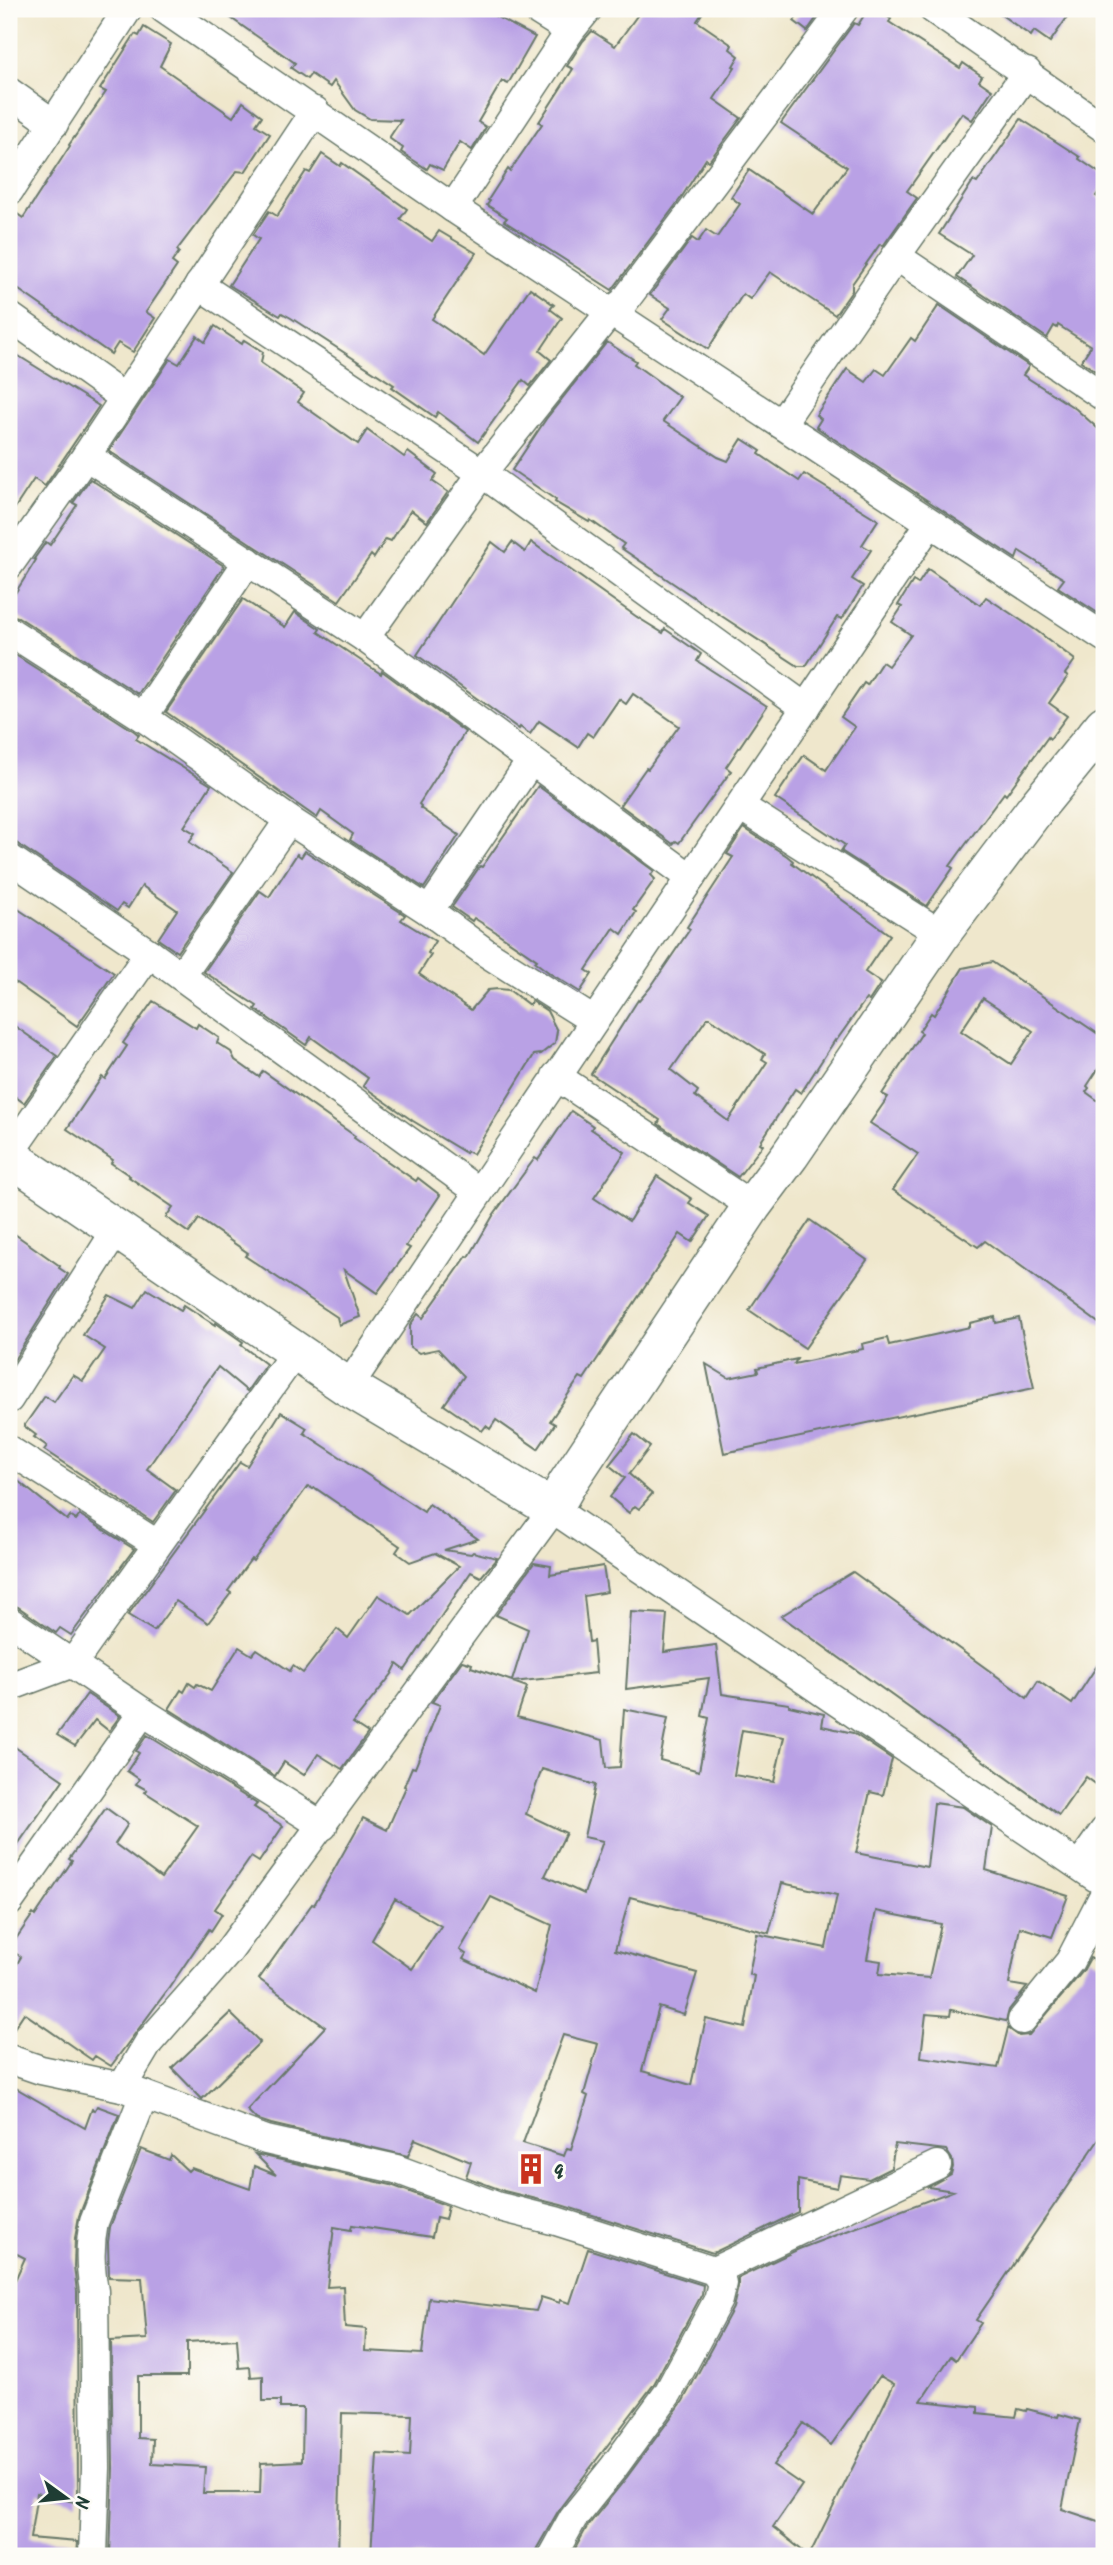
<svg xmlns="http://www.w3.org/2000/svg" width="1113" height="2565" font-family="Kalam,sans-serif">
	<style>
		.building { fill: #b9a1e5; fill-rule: evenodd }
		.lines { fill: none; stroke-linecap: round; stroke-linejoin: round }
		.street-casing { stroke: #687869; stroke-width: 31 }
		.secondary-casing { stroke: #687869; stroke-width: 41 }
		.street { stroke: #fff; stroke-width: 28 }
		.secondary { stroke: #fff; stroke-width: 38 }
		.labels { text-anchor: middle; dominant-baseline: central; stroke-width: 6; stroke-linejoin: round; paint-order: stroke }
		.poi-label { font-size: 19px; font-weight: bold; fill: #1f3d34; stroke: #fdfcf7; text-anchor: start }
	</style>
	<rect width="100%" height="100%" fill="#fdfcf7"/>
	<filter id="ink" filterUnits="userSpaceOnUse"><feTurbulence type="fractalNoise" baseFrequency=".0143" numOctaves="2"/><feDisplacementMap in="SourceGraphic" scale="14" xChannelSelector="R" yChannelSelector="G"/><feConvolveMatrix kernelMatrix="1 2 1 2 8 2 1 2 1" color-interpolation-filters="sRGB"/></filter>
	<filter id="wash" filterUnits="userSpaceOnUse"><feTurbulence type="fractalNoise" baseFrequency=".00686" numOctaves="4" result="noise"/><feDisplacementMap in="SourceGraphic" scale="28" xChannelSelector="R" yChannelSelector="G"/><feGaussianBlur stdDeviation="1.57" result="paint"/><feColorMatrix in="noise" values="0 0 0 0 0 0 0 0 0 0 0 0 0 0 0 0 0 1.4 0 .05"/><feComposite in="paint" operator="in"/></filter>
	<g filter="url(#wash)">
		<rect width="100%" height="100%" fill="#efe7cc"/>
		<g id="blocks">
			<g class="building">
				<path d="M218,9H482L535,37L508,84L502,81L478,122L486,127L472,150L460,142L443,170L430,164L427,169L401,152L403,148L389,138L401,120L370,119L355,110L334,81L330,87L311,74L307,79L291,68L295,63Z"/>
				<path d="M642,9H705L697,21L732,45L730,49L739,56L733,66L735,67L714,99L741,118L709,161L706,159L681,198L612,290L504,221L507,218L487,205L490,201L488,200L508,169L510,171L542,124L539,122L573,69L567,66L583,41L592,31L615,46Z"/>
				<path d="M803,9H814L820,13L807,31L794,21Z"/>
				<path d="M868,9H874L891,19L889,22L960,68L963,63L982,76L979,81L992,90L972,120L962,113L907,191L917,198L883,246L880,244L852,284V291L835,315L770,272L750,299L743,294L708,349L662,319L670,308L650,295L692,238L698,242L706,230L717,237L740,204L731,197L749,170L813,214L847,167L781,123L854,23L858,25Z"/>
				<path d="M993,9H1073L1050,42L1034,31L1031,36Z"/>
				<path d="M144,27L171,44L160,66L233,117L243,102L262,116L256,125L270,134L245,172L237,171L177,250L179,252L172,262L177,266L146,312L155,318L133,352L118,343L111,354L9,283V208L23,218L70,146L69,145L106,92L100,89L135,34L139,36Z"/>
				<path d="M1021,119L1080,157L1079,159L1104,176V184L1096,196L1104,201V368L1100,374L1081,361L1091,346L1058,325L1057,328L1054,326L1047,338L957,277L972,255L939,234L973,181L977,183Z"/>
				<path d="M322,154L340,166L342,163L407,209L400,219L432,241L439,231L476,253L432,319L484,355L530,288L554,305L550,309L562,318L540,351L551,360L530,386L523,380L478,442L438,412L435,417L392,387L394,385L291,318L282,313L280,316L229,285L259,239L253,235L269,211L277,216L306,171L310,173Z"/>
				<path d="M939,305L1029,366L1023,375L1076,409L1104,434V617L1058,587L1064,579L1019,551L1016,559L816,427L821,419L816,415L847,369L866,382L876,369L885,375L911,338L915,341Z"/>
				<path d="M215,326L242,344L244,340L263,352L261,363L304,393L298,402L358,444L367,430L404,457L408,452L437,474L432,481L448,492L427,522L411,510L391,541L386,539L374,558L371,555L339,601L109,451L170,359L179,364L197,336L205,342Z"/>
				<path d="M607,342L636,361L634,364L680,397L663,421L718,457L728,461L742,439L761,451L759,454L799,481L804,474L878,520L862,545L871,550L852,579L863,586L842,619L837,617L806,666H798L723,617L621,548L624,544L590,520L589,522L555,502L556,500L512,470L546,419Z"/>
				<path d="M9,350L99,406L45,486L34,479L9,517Z"/>
				<path d="M90,479L224,566L138,694L18,617L9,615V603L36,560L34,559L46,542L50,545L77,505L73,503Z"/>
				<path d="M492,542L505,552L512,542L525,552L531,542L637,617L663,633L665,629L701,654L697,661L767,706L726,767L731,771L679,843L676,841L673,844L620,805L646,768L648,769L679,726L633,694L626,704L619,699L593,737L587,733L578,747L539,721L530,734L520,727L519,729L417,655Z"/>
				<path d="M928,569L980,605L986,597L1037,631L1075,660L1065,674L1068,676L1049,703L1067,716L1050,739L1048,737L1006,795L1004,793L963,848L950,866L953,868L927,906L841,851L845,845L775,798L804,755L826,770L855,727L841,717L864,683L867,685L882,662L888,666L911,635L892,622L902,607L898,605L913,581L918,584Z"/>
				<path d="M243,599L285,627L295,612L320,629L318,632L381,674L382,671L465,732L419,804L421,806L420,808L459,835L424,888L350,840L353,834L321,811L317,818L166,712Z"/>
				<path d="M9,651L134,731L139,735L136,739L211,785L184,827L195,833L189,842L233,872L177,952L158,939L177,910L142,886L128,908L122,904L117,911L9,838Z"/>
				<path d="M538,786L654,871L651,875L655,879L633,910L636,912L622,934L614,928L586,970L592,974L580,992L551,974L535,962L537,960L496,932L474,918L472,921L452,907L480,866L482,867Z"/>
				<path d="M744,828L787,856L793,861L792,863L890,935L865,972L881,983L869,1001L866,999L836,1041L835,1040L801,1093L795,1089L760,1143L763,1145L738,1177L658,1124L660,1120L591,1074L638,1000L639,1001L650,988L690,929L687,927L733,857L727,854ZM707,1018H710L765,1054L762,1059L767,1062L728,1121L695,1096L698,1091L671,1070Z"/>
				<path d="M305,851L405,915L401,920L435,941L428,953L431,955L419,974L471,1010L488,990L498,989L509,990L529,1005L532,1001L547,1011L557,1031L555,1043L541,1054L534,1055L473,1154L467,1151L466,1153L413,1121L363,1086L368,1078L311,1037L306,1045L255,1009L257,1006L204,972L260,891L269,897L297,854L301,857Z"/>
				<path d="M9,903L114,973L77,1026L9,978Z"/>
				<path d="M992,962L1104,1038V1060L1087,1086L1089,1088L1086,1092L1104,1105V1327L1006,1255L1007,1257L985,1241L978,1247L893,1190L918,1154L870,1123L888,1097L882,1094L922,1033L919,1031L931,1013L934,1015L963,968ZM983,998L1033,1031L1011,1064L961,1031Z"/>
				<path d="M153,1001L196,1028L198,1024L219,1038L217,1043L231,1052L235,1060L259,1077L263,1071L355,1136L354,1138L416,1181L418,1178L440,1195L406,1246L410,1248L377,1293L344,1270L360,1317L339,1325L337,1317L245,1256L248,1253L199,1219L189,1233L166,1217L173,1207L129,1177L130,1176L111,1163L113,1160L67,1129L102,1077L105,1079L127,1046L123,1043Z"/>
				<path d="M9,1022L57,1056L24,1103L9,1092Z"/>
				<path d="M571,1111L593,1126L591,1129L625,1152L594,1198L629,1221L657,1176L692,1199L689,1203L709,1216L692,1242L680,1234L584,1379L580,1377L550,1421L555,1424L538,1449L496,1420L490,1429L486,1426L482,1431L444,1405L464,1376L438,1349L419,1353L410,1347V1325L418,1314L423,1318L467,1256L469,1257L494,1214L535,1158L538,1160Z"/>
				<path d="M810,1220L867,1260L805,1348L749,1310Z"/>
				<path d="M9,1230L60,1266L59,1268L68,1274L9,1368Z"/>
				<path d="M147,1289L181,1310L184,1305L215,1325L216,1323L243,1342L241,1345L266,1364L247,1391L218,1367L190,1406L147,1469L176,1490L153,1522L44,1450L47,1446L34,1437L36,1435L24,1426L45,1396L54,1402L73,1375L83,1381L105,1349L83,1335L109,1295L135,1308Z"/>
				<path d="M995,1317L996,1323L1019,1318L1034,1388L724,1453L706,1364L729,1378L758,1372L757,1368L797,1359L794,1364L863,1349L862,1344L887,1338L889,1345L970,1327V1323Z"/>
				<path d="M281,1412L307,1428L304,1433L424,1512L429,1504L478,1539L444,1550L471,1554L473,1552L497,1558L481,1577L471,1572L405,1670L397,1664L392,1674L353,1723L368,1733L342,1769L318,1754L304,1775L284,1762L275,1776L169,1709L181,1690L184,1692L189,1683L195,1687L197,1684L211,1691L239,1647L252,1655L257,1649L290,1671L293,1666L303,1673L337,1629L348,1638L378,1595L410,1615L459,1566L435,1553L410,1562L396,1552L400,1546L315,1488L313,1489L308,1486L253,1561L251,1559L228,1591L231,1593L208,1623L176,1601L154,1631L128,1615L240,1462L247,1466Z"/>
				<path d="M634,1434L650,1447L629,1474L652,1494L639,1509L635,1506L629,1513L610,1497L625,1478L609,1465Z"/>
				<path d="M18,1481L67,1520L70,1516L76,1520L80,1515L134,1549L71,1635L60,1628L56,1633L18,1607L9,1604V1494Z"/>
				<path d="M534,1563L551,1566L550,1575L603,1566L607,1592L584,1596L589,1642L593,1641L596,1673L513,1682L527,1687L517,1717L603,1740L606,1768L620,1767L624,1709L668,1718L660,1760L699,1771L709,1718L702,1716L709,1678L626,1689L631,1612L667,1614L664,1652L716,1645L722,1694L789,1704V1706L824,1714L822,1726L853,1733L892,1759L883,1795L870,1792L856,1853L927,1867L934,1803L963,1807L992,1827L986,1870L1068,1896L1052,1937L1020,1927L1009,1984L1027,1987L1009,2010L1006,2021L951,2010L950,2016L926,2014L921,2057L998,2068L1008,2028L1019,2036L1029,2035L1083,1971L1090,1958L1104,1964V2132L976,2320L981,2323L956,2360L951,2356L921,2401L978,2407V2413L1016,2417L1018,2409L1026,2411L1027,2409L1058,2417L1059,2414L1080,2420L1062,2509L1104,2523V2556H809L894,2384L880,2376L831,2445L803,2423L773,2465L802,2485L773,2527L809,2556H571L587,2527L627,2477L683,2401L733,2308L738,2287V2278L799,2249L953,2191L928,2187L951,2174L953,2167L952,2159L946,2150L895,2144L891,2168L869,2179L840,2175L837,2188L798,2180V2212L713,2253L561,2205L504,2191L466,2177L471,2162L415,2139L408,2156L271,2124L256,2119L247,2110L325,2027L259,1979L312,1904L314,1905L363,1818L387,1830L406,1787L404,1786L412,1767L415,1768L440,1705L432,1702L462,1661L472,1664L471,1667L512,1681L528,1629L496,1615ZM742,1730L784,1737L774,1782L734,1775ZM542,1769L595,1785L584,1837L603,1841L584,1894L545,1876L566,1833L526,1814ZM782,1883L837,1895L826,1948L757,1934L749,1974L754,1976L745,2028L706,2019L691,2085L642,2071L659,2007L684,2015L697,1973L615,1950L630,1897L769,1933ZM491,1897L552,1925L535,1993L463,1959L466,1954L460,1950ZM395,1899L441,1926L412,1969L372,1940ZM876,1911L941,1924L929,1978L879,1974L881,1961L867,1959ZM563,2035L598,2044L584,2094L588,2096L571,2149L567,2148L564,2156L523,2143Z"/>
				<path d="M853,1572L1027,1698L1038,1681L1072,1704L1104,1655V1790L1086,1777L1059,1815L781,1616Z"/>
				<path d="M87,1694L120,1716L109,1731L95,1720L75,1746L57,1735Z"/>
				<path d="M147,1735L257,1804L254,1807L283,1826L259,1862L251,1857L215,1909L222,1914L211,1931L209,1929L169,1988L111,2066L95,2056L92,2060L24,2013L9,2036V1977L21,1957L9,1949L33,1914L35,1916L72,1861L69,1859L106,1808L128,1824L115,1844L161,1878L198,1826L145,1792L147,1790L136,1784L139,1779L127,1771L139,1753L136,1751Z"/>
				<path d="M9,1743L63,1780L9,1857Z"/>
				<path d="M230,2013L260,2042L202,2099L172,2068Z"/>
				<path d="M9,2084L85,2128L92,2109L95,2110L97,2106L119,2114L79,2216L75,2238L74,2266L77,2292L78,2503L37,2493L30,2538L77,2542L76,2556H9V2287H12L25,2258L9,2250Z"/>
				<path d="M141,2149L169,2160L171,2155L188,2171L191,2168L250,2189L254,2166L276,2175L255,2154L391,2185L448,2206L445,2220L436,2218L432,2237L352,2225L351,2230L334,2227L327,2287L343,2286L345,2327L366,2329L365,2351L422,2354L429,2298L536,2311L541,2297L560,2303V2300L570,2303L588,2249L703,2285L702,2294L654,2384L560,2508L537,2548L535,2556H371L377,2454L410,2456L412,2415L342,2413L338,2556H110L113,2468L111,2341L147,2339L142,2278L109,2277L108,2242L110,2227ZM237,2339L239,2368L250,2367L251,2377L263,2376V2401H280V2408H303L302,2461L261,2463L260,2493H203L205,2467L152,2464L153,2439L138,2438V2376H187V2342Z"/>
			</g>
		</g>
	</g>
	<g filter="url(#ink)">
		<use href="#blocks" fill-opacity="0" stroke="#687869" stroke-width="2"/>
		<g class="lines">
			<defs>
				<g id="street">
					<path d="M164,9L453,208L1104,637"/>
					<path d="M535,9L570,31"/>
					<path d="M933,9L1104,128"/>
					<path d="M9,92L54,124"/>
					<path d="M9,191L128,9"/>
					<path d="M453,208L570,31L588,9"/>
					<path d="M896,256L1104,397"/>
					<path d="M199,285L482,473L806,708"/>
					<path d="M9,316L123,397"/>
					<path d="M781,424L896,256L1027,72"/>
					<path d="M86,456L365,638L691,878"/>
					<path d="M9,565L86,456L315,111"/>
					<path d="M9,631L143,717L289,820L429,911L485,952L594,1021"/>
					<path d="M365,638L482,473L611,311L623,303L844,9"/>
					<path d="M143,717L248,561"/>
					<path d="M740,806L941,934"/>
					<path d="M9,858L149,953L479,1192"/>
					<path d="M429,911L531,761"/>
					<path d="M181,976L289,820"/>
					<path d="M556,1076L752,1206"/>
					<path d="M9,1154L149,953"/>
					<path d="M348,1387L930,523"/>
					<path d="M9,1399L117,1229"/>
					<path d="M9,1450L157,1544"/>
					<path d="M9,1621L143,1712L323,1826"/>
					<path d="M9,1687L73,1663L296,1351"/>
					<path d="M1080,1865L1104,1831"/>
					<path d="M9,1902L143,1712"/>
					<path d="M1022,2020L1070,1961L1104,1895"/>
					<path d="M9,2059L41,2070L122,2087L266,2140L396,2169L496,2206L556,2221L714,2271L722,2283L718,2300L668,2393L614,2467L573,2518L552,2556"/>
					<path d="M122,2087L149,2042L229,1951L553,1509L1104,1883"/>
					<path d="M714,2271L937,2165"/>
					<path d="M93,2556L96,2468L94,2291C90,2267 89,2247 94,2222L144,2095"/>
				</g>
				<path id="secondary" d="M9,1156L348,1387L553,1509L567,1484L752,1206L790,1155L941,934L1037,807L1104,725"/>
			</defs>
			<use href="#street" class="street-casing"/>
			<use href="#secondary" class="secondary-casing"/>
			<use href="#street" class="street"/>
			<use href="#secondary" class="secondary"/>
		</g>
	</g>
	<defs>
		<symbol id="building-bare" viewBox="-9 -9 18 18"><path d="M-4-6H4V6H1V3H-1V6H-4ZM-2.5-4.3h1.7v1.8h-1.7ZM.8-4.3h1.7v1.8H.8ZM-2.5-1h1.7V.8h-1.7ZM.8-1h1.7V.8H.8Z" fill="#c8321e" stroke="#fdfcf7" stroke-width="2.5" paint-order="stroke"/></symbol>
	</defs>
	<g fill-rule="evenodd">
		<use href="#building-bare" x="509" y="2147" width="44" height="44"/>
	</g>
	<g class="labels">
		<g class="poi-label">
			<text x="554" y="2169">q</text>
		</g>
	</g>
	<rect width="1113" height="2565" fill="none" stroke="#fdfcf7" stroke-width="35"/>
	<g transform="translate(66 2498) rotate(105)" stroke="#fdfcf7" stroke-width="5" paint-order="stroke">
	<path d="M0-5L12 26L0 18L-12 26Z" fill="#1f3d34"/>
	<text y="-10" font-size="19" font-weight="bold" text-anchor="middle" fill="#1f3d34">N</text>
	</g>
</svg>
